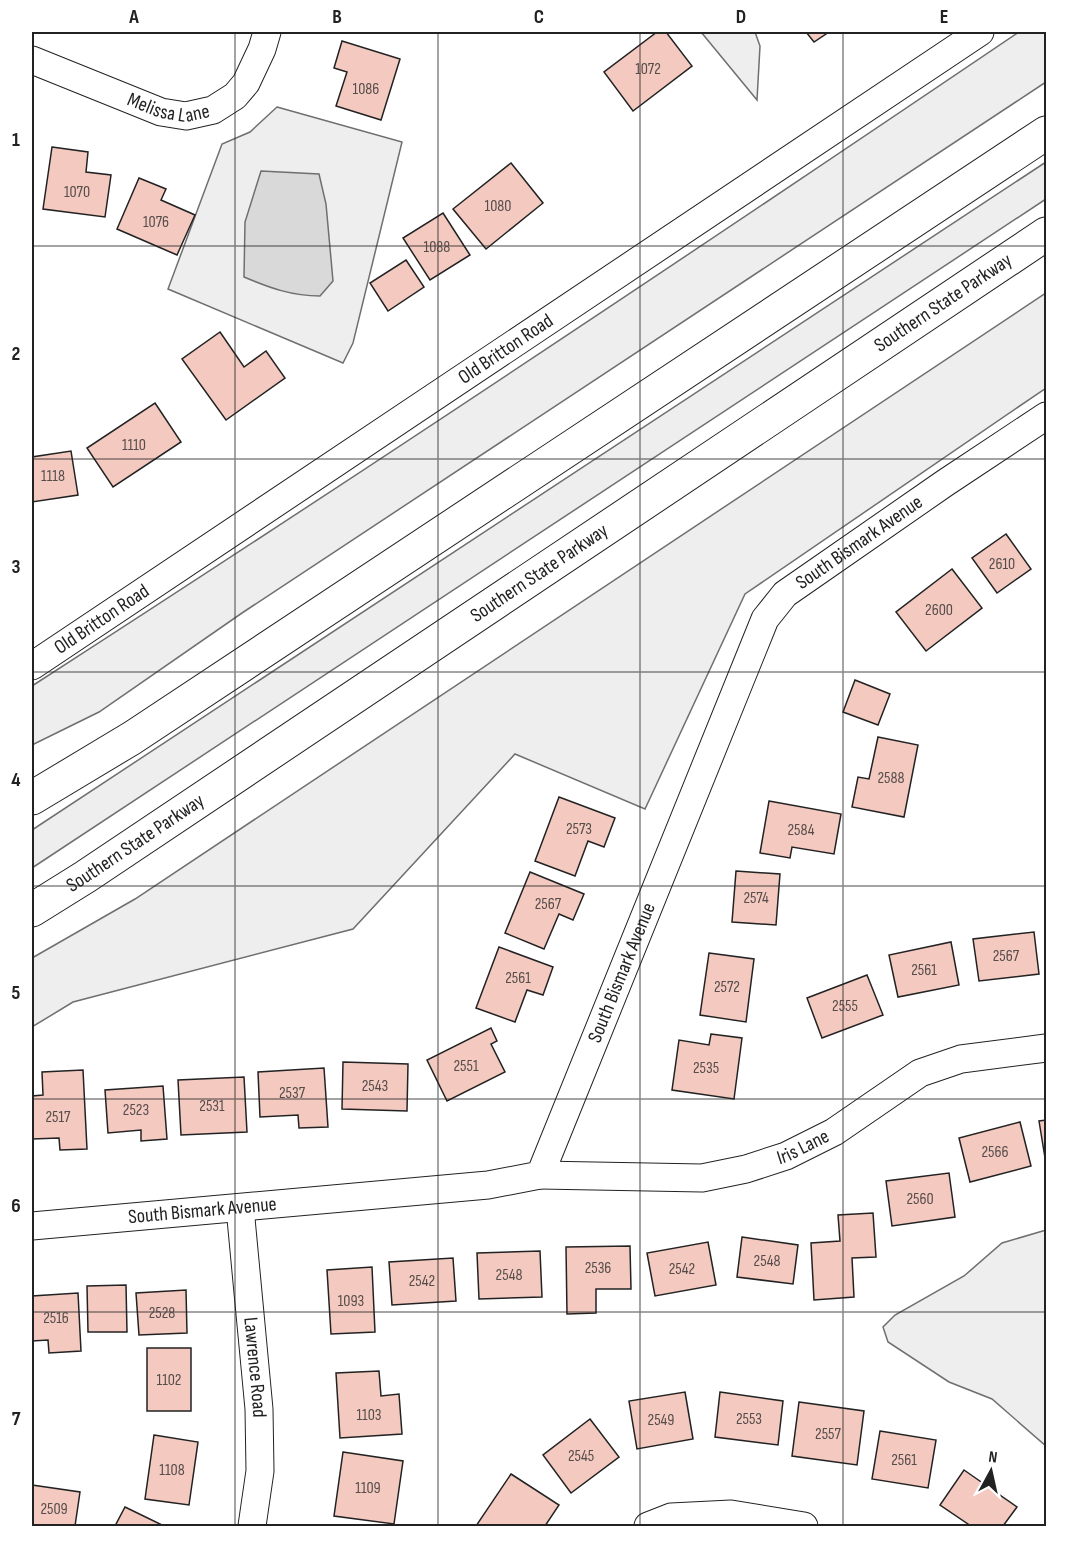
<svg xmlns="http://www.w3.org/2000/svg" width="1078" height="1558" font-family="'Sofia Sans Condensed',sans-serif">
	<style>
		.green { fill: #eee; stroke: #6f6f6f; stroke-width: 1.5 }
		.water { fill: #d9d9d9; stroke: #6f6f6f; stroke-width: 1.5 }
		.building { fill: #f3c9c0; stroke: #222; stroke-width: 1.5 }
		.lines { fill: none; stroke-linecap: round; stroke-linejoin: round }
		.street-casing { stroke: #222; stroke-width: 29 }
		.highway-casing { stroke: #222; stroke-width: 35 }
		.street { stroke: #fff; stroke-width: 27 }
		.highway { stroke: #fff; stroke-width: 33 }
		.grid { fill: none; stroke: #222; stroke-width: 1.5; stroke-opacity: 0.55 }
		.labels { text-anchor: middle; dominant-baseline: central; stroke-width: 4.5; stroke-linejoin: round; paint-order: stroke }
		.number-label { font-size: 16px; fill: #564c4a }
		.street-label { font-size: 20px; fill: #222; stroke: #fff }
		.neatline { fill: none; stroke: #222; stroke-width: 2 }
		.grid-label { font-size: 20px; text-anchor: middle; font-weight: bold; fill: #222 }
	</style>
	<rect width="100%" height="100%" fill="#fff"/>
	<g class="green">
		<path d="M701,32H755L760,46L757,100Z"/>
		<path d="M1019,32H1046V82L242,613L99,712L32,745V686C364,472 692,253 1019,32Z"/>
		<path d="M277,107L402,142L353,343L343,363L168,289L222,144L250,132Z"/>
		<path d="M1046,162V199L32,868V830Z"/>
		<path d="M1046,293V388L745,594L645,809L515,754L353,929L73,1002L32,1027V958L135,899Z"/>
		<path d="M1046,1230V1446L992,1399L949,1382L888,1342L883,1327L895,1315L964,1276L1002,1243Z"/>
	</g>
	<path class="water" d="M261,171L319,174L326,204L333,281L320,296C292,296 270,288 244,277L245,222Z"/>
	<g class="building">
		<path d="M657,32H666L692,66L633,111L604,72Z"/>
		<path d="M806,32H829L814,42Z"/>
		<path d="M342,41L400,59L381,120L336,106L347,72L334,68Z"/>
		<path d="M52,147L88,152L86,172L111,175L105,217L43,209Z"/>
		<path d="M511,163L543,203L486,249L453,209Z"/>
		<path d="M139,178L166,189L161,200L195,215L177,255L117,229Z"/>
		<path d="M443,213L470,255L430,280L403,238Z"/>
		<path d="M406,260L424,287L388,311L370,283Z"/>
		<path d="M220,332L244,367L266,351L285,378L226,420L182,359Z"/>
		<path d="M155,403L181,442L113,487L87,448Z"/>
		<path d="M71,451L78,495L32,502V457Z"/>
		<path d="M1006,534L1031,569L997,593L972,558Z"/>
		<path d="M952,569L982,608L926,651L896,612Z"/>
		<path d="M855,680L890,694L878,725L843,712Z"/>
		<path d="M878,737L918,745L904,817L852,807L858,777L869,779Z"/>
		<path d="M559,797L615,818L604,847L588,841L575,876L535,861Z"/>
		<path d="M769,801L841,814L834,854L792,847L790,858L760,853Z"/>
		<path d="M736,871L780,874L776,925L732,922Z"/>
		<path d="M530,872L584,894L573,920L559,914L544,949L505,933Z"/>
		<path d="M1034,932L1039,974L979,981L973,939Z"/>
		<path d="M951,942L959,985L898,997L889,955Z"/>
		<path d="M499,947L553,967L543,995L527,990L515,1022L476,1008Z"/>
		<path d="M709,953L754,959L746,1022L700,1015Z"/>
		<path d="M867,975L883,1015L822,1038L807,998Z"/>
		<path d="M491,1028L497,1041L491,1044L505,1072L447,1101L427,1060Z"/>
		<path d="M711,1034L742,1038L734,1099L672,1090L679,1040L709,1045Z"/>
		<path d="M343,1062L408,1064L407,1111L342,1109Z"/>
		<path d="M324,1068L328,1127L299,1128L298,1115L260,1117L258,1072Z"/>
		<path d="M83,1070L87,1149L60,1150L59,1138L32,1139V1096L43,1095L42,1072Z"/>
		<path d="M244,1077L247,1132L181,1135L178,1080Z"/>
		<path d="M163,1086L167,1139L141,1141V1130L108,1133L105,1090Z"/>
		<path d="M1046,1120V1164L1039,1121Z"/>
		<path d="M1020,1122L1031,1166L970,1182L959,1138Z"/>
		<path d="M949,1173L955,1217L892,1226L886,1181Z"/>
		<path d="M873,1213L876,1257L852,1258L854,1297L814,1300L811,1243L840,1241L838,1215Z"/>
		<path d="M742,1237L798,1245L793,1284L737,1277Z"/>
		<path d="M708,1242L716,1285L655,1296L647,1253Z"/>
		<path d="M630,1246L631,1289H596V1313L567,1314L566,1247Z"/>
		<path d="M540,1251L542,1297L479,1299L477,1253Z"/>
		<path d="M453,1258L456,1301L392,1305L389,1262Z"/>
		<path d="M372,1267L375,1332L331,1334L327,1270Z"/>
		<path d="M126,1285L127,1332H88L87,1286Z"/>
		<path d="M186,1290L187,1333L139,1335L136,1293Z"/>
		<path d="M78,1293L81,1351L49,1353L48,1340L32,1341V1296Z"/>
		<rect x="147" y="1348" width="44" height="63"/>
		<path d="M379,1371L381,1396L399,1394L402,1434L340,1438L336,1373Z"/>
		<path d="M685,1392L693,1439L637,1449L629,1401Z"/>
		<path d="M720,1392L783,1401L778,1445L715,1437Z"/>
		<path d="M799,1402L864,1411L857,1465L792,1456Z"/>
		<path d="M590,1419L619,1457L571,1493L543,1455Z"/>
		<path d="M880,1431L936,1440L928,1488L872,1479Z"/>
		<path d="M154,1435L198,1442L189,1505L145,1499Z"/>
		<path d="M343,1452L403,1461L394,1524L334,1516Z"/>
		<path d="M964,1470L1017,1507L1003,1526H971L940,1505Z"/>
		<path d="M511,1474L559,1505L545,1526H476Z"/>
		<path d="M32,1485L80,1492L75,1526H32Z"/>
		<path d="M125,1507L164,1526H115Z"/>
	</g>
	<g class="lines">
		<defs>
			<g id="street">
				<path id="s1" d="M32,60L161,112L186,116L213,110L235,96L246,83L262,49L267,32"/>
				<path id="s2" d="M32,666L980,32"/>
				<path id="s3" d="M540,1175L702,1178L746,1169L786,1156L834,1132L920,1073L961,1059L1046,1048"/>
				<path id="s4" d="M240,1208L259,1409L260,1471L252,1526"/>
				<path id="s5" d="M32,1226L488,1185L540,1175L765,619L785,594L945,483L1046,416"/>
				<path d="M648,1526L671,1517L731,1514L804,1526"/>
			</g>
			<g id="highway">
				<path d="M32,798L132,738L1046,133"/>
				<path id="s6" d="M32,910L85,877L1046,234"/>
			</g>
		</defs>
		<use href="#street" class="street-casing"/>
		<use href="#highway" class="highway-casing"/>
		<use href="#street" class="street"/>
		<use href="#highway" class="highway"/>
	</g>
	<path class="grid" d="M235,32V1526M438,32V1526M640,32V1526M843,32V1526M32,246H1046M32,459H1046M32,672H1046M32,886H1046M32,1099H1046M32,1312H1046"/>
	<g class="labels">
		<g class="number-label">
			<text x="648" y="69">1072</text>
			<text x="366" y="89">1086</text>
			<text x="77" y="192">1070</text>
			<text x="498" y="206">1080</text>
			<text x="156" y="222">1076</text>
			<text x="437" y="247">1088</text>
			<text x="134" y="445">1110</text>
			<text x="53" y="476">1118</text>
			<text x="1002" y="564">2610</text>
			<text x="939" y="610">2600</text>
			<text x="891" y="778">2588</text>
			<text x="579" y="829">2573</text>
			<text x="801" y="830">2584</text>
			<text x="756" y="898">2574</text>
			<text x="548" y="904">2567</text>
			<text x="1006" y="956">2567</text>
			<text x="924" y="970">2561</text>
			<text x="518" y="978">2561</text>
			<text x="727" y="987">2572</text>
			<text x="845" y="1006">2555</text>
			<text x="466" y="1066">2551</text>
			<text x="706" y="1068">2535</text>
			<text x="375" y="1086">2543</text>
			<text x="292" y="1093">2537</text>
			<text x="212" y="1106">2531</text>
			<text x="136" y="1110">2523</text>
			<text x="58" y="1117">2517</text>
			<text x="995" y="1152">2566</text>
			<text x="920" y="1199">2560</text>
			<text x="767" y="1261">2548</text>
			<text x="598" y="1268">2536</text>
			<text x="682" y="1269">2542</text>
			<text x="509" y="1275">2548</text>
			<text x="422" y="1281">2542</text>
			<text x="351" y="1301">1093</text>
			<text x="162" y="1313">2528</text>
			<text x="56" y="1318">2516</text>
			<text x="169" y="1380">1102</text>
			<text x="369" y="1415">1103</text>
			<text x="749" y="1419">2553</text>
			<text x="661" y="1420">2549</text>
			<text x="828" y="1434">2557</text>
			<text x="581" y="1456">2545</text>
			<text x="904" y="1460">2561</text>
			<text x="172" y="1470">1108</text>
			<text x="368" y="1488">1109</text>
			<text x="54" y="1509">2509</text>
		</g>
		<g class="street-label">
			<text stroke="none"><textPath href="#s1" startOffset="146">Melissa Lane</textPath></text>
			<text stroke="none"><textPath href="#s6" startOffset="1095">Southern State Parkway</textPath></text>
			<text stroke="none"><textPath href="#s2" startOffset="570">Old Britton Road</textPath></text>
			<text stroke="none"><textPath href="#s5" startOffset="1233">South Bismark Avenue</textPath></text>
			<text stroke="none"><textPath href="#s6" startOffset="609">Southern State Parkway</textPath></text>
			<text stroke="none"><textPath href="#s2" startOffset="84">Old Britton Road</textPath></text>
			<text stroke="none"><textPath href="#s6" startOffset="123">Southern State Parkway</textPath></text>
			<text stroke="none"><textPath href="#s5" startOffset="729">South Bismark Avenue</textPath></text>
			<text stroke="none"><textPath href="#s3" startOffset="268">Iris Lane</textPath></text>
			<text stroke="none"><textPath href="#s5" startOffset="171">South Bismark Avenue</textPath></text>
			<text stroke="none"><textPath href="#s4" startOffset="160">Lawrence Road</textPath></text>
		</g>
	</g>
	<rect width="1078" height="1558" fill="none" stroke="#ffffff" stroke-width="66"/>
	<g transform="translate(991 1471) rotate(8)" stroke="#ffffff" stroke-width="4.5" paint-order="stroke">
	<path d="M0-4.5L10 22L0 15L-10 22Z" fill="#222222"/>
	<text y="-9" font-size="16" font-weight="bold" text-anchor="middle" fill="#222222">N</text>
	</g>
	<rect x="33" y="33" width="1012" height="1492" class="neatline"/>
	<g class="grid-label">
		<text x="134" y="23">A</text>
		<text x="337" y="23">B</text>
		<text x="539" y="23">C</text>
		<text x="741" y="23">D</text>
		<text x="944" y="23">E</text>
		<text x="16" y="146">1</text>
		<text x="16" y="360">2</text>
		<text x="16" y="573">3</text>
		<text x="16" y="786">4</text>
		<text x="16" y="999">5</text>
		<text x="16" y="1212">6</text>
		<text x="16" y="1425">7</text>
	</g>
</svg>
